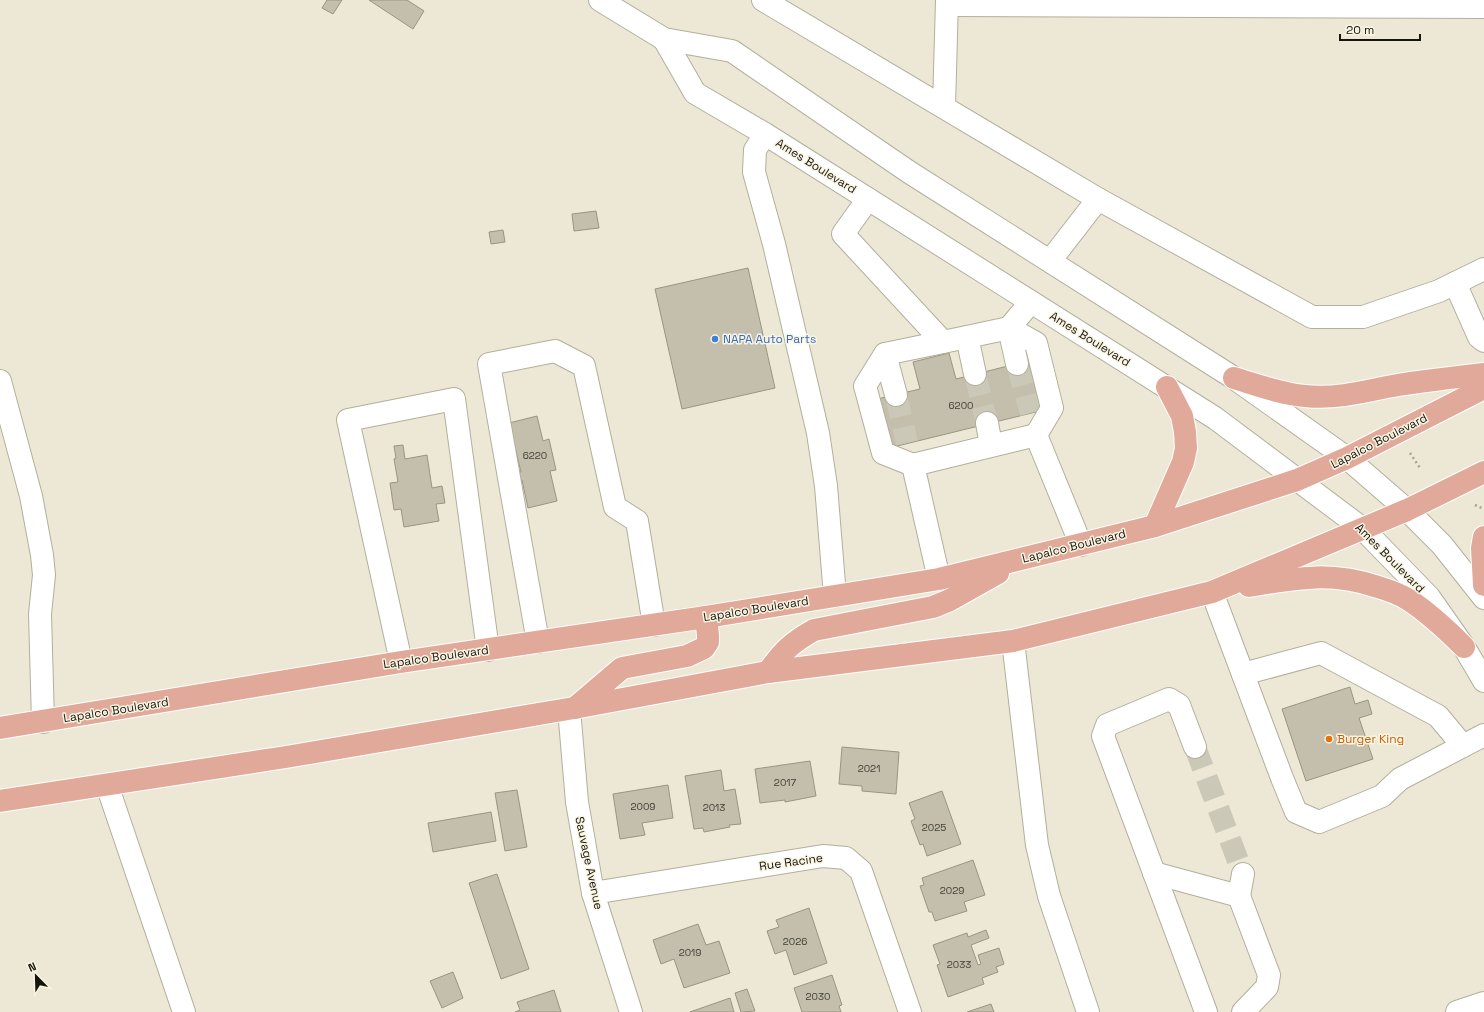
<svg xmlns="http://www.w3.org/2000/svg" width="1484" height="1012" font-family="'Space Grotesk',sans-serif">
	<style>
		.building { fill: #c3bfac; stroke: #999583 }
		.lines { fill: none; stroke-linecap: round; stroke-linejoin: round }
		.minor-tunnel { stroke: #ccc8b7; stroke-width: 22; stroke-dasharray: 22 11; stroke-linecap: butt }
		.minor-casing { stroke: #b3af9c; stroke-width: 24 }
		.major-casing { stroke: #fff; stroke-width: 24 }
		.path { stroke: #a6a394; stroke-width: 2.5; stroke-dasharray: 2 3; stroke-linecap: butt }
		.minor { stroke: #fff; stroke-width: 22 }
		.major { stroke: #e1a999; stroke-width: 22 }
		.shop-dot { fill: #3f7fe0; stroke: #faf5e2; stroke-width: 1.5 }
		.food-dot { fill: #e8710a; stroke: #faf5e2; stroke-width: 1.5 }
		.labels { text-anchor: middle; dominant-baseline: central; stroke-width: 3; stroke-linejoin: round; paint-order: stroke }
		.number-label { font-size: 10px; fill: #403f35 }
		.street-label { font-size: 12px; fill: #15140d; stroke: #faf5e2 }
		.shop-label { font-size: 12px; fill: #366cbe; stroke: #faf5e2; text-anchor: start }
		.food-label { font-size: 12px; fill: #c56008; stroke: #faf5e2; text-anchor: start }
	</style>
	<rect width="100%" height="100%" fill="#ece8d5"/>
	<g class="building">
		<path d="M327,0H342L333,14L322,8Z"/>
		<path d="M369,0H407L424,11L413,29Z"/>
		<path d="M596,211L599,228L574,231L572,214Z"/>
		<path d="M503,230L505,242L491,244L489,232Z"/>
		<path d="M748,268L775,388L682,409L655,289Z"/>
		<path d="M949,353L956,379L1036,359L1048,409L885,449L873,400L920,389L913,362Z"/>
		<path d="M537,416L543,441L549,439L556,470L550,471L557,501L528,508L522,480L516,481L514,473L521,472L509,423Z"/>
		<path d="M403,445L405,459L427,455L432,488L442,486L445,503L436,504L439,521L404,527L401,509L394,510L390,483L398,482L394,459L396,458L394,446Z"/>
		<path d="M1350,687L1355,704L1368,700L1372,714L1359,718L1373,759L1306,781L1282,709Z"/>
		<path d="M842,747L899,752L896,794L862,791V786L839,784Z"/>
		<path d="M810,761L816,796L785,802V800L760,803L755,769Z"/>
		<path d="M721,770L724,791L735,789L741,824L729,825L730,827L704,832L703,828L694,829L685,776Z"/>
		<path d="M668,785L673,818L642,823L645,835L620,839L613,794Z"/>
		<path d="M517,790L527,847L505,851L495,793Z"/>
		<path d="M942,791L961,844L927,856L923,844L920,845L911,821L915,819L909,803Z"/>
		<path d="M491,812L496,841L433,852L428,823Z"/>
		<path d="M973,860L985,895L964,902L967,911L935,921L932,912H929L920,886L924,885L922,878Z"/>
		<path d="M497,874L529,969L501,979L469,883Z"/>
		<path d="M809,908L827,963L794,975L786,950L775,954L767,931L779,927L776,920Z"/>
		<path d="M698,924L706,945L719,941L730,973L684,988L674,959L661,964L653,940Z"/>
		<path d="M986,930L989,938L971,945L978,965L981,964L978,955L999,948L1004,964L996,967L998,972L982,978L984,984L948,997L937,965L940,964L933,945L967,933L968,937Z"/>
		<path d="M453,972L463,998L442,1008L430,981Z"/>
		<path d="M832,975L842,1005L839,1006L841,1012H802L794,988Z"/>
		<path d="M747,989L755,1011L741,1012L735,993Z"/>
		<path d="M554,990L561,1012H515L520,1010L517,1002Z"/>
		<path d="M730,998L734,1012H690Z"/>
		<path d="M991,1004L994,1012H967Z"/>
	</g>
	<g class="lines">
		<g class="minor-tunnel">
			<path d="M1017,364L1031,413"/>
			<path d="M975,374L987,423"/>
			<path d="M896,395L907,443"/>
			<path d="M1195,747L1243,874"/>
		</g>
		<defs>
			<g id="minor">
				<path d="M600,0L664,39L732,51L909,172L1234,378L1347,458L1407,510L1442,545L1484,598"/>
				<path d="M763,0L1098,199L1312,317H1363L1439,291L1484,269"/>
				<path d="M947,5L1484,7"/>
				<path d="M664,39L695,93L765,134L1215,418L1363,529L1429,597L1464,647L1484,681"/>
				<path d="M944,107L947,0"/>
				<path d="M765,134L755,150L754,172L774,244L818,433L826,486L835,596"/>
				<path d="M868,199L843,234L943,342"/>
				<path d="M1050,261L1098,199"/>
				<path d="M1455,283L1479,337L1484,341"/>
				<path d="M1031,302L1009,328L1036,343L1052,408L1036,435"/>
				<path d="M967,337L1009,328L1017,364"/>
				<path d="M885,354L896,395"/>
				<path d="M0,381L31,496L42,555L44,575L40,614L43,722"/>
				<path d="M987,423L991,445"/>
				<path d="M913,465L883,453L865,386L885,354L967,337L975,374"/>
				<path d="M939,579L913,465L1036,435L1081,545"/>
				<path d="M1212,592L1282,778L1296,812L1319,822L1382,796L1400,779L1484,735"/>
				<path d="M1013,641L1037,845L1049,896L1088,1012"/>
				<path d="M538,642L489,364L555,351L584,366L615,507L637,521L654,625"/>
				<path d="M401,662L348,420L454,399L488,650"/>
				<path d="M1243,674L1321,653L1438,716L1463,746"/>
				<path d="M569,709L577,802L593,893L631,1012"/>
				<path d="M1195,747L1179,705L1169,699L1107,725L1103,736L1206,1012"/>
				<path d="M107,785L184,1012"/>
				<path d="M1154,873L1239,896L1269,975L1267,987L1243,1012"/>
				<path d="M593,893L823,856L846,858L861,871L910,1012"/>
				<path d="M1239,896L1243,874"/>
				<path d="M1457,1012L1484,1003"/>
			</g>
			<g id="major">
				<path d="M1234,378C1257,385 1281,394 1305,396C1333,399 1359,393 1387,387C1419,381 1452,378 1484,374"/>
				<path d="M1155,526L1183,462L1186,448L1185,432L1182,416L1167,387"/>
				<path d="M1484,537L1482,548L1484,585"/>
				<path d="M1249,586C1297,578 1330,571 1378,587C1388,590 1400,594 1409,600C1429,613 1447,630 1464,647"/>
				<path d="M768,672C783,651 791,643 814,630L933,607L950,600L998,573"/>
				<path d="M575,708L622,668L687,656L704,648L708,642V635L706,617"/>
				<path d="M0,728L401,662L706,617L939,579L1155,526L1297,480L1347,458L1484,388"/>
				<path d="M0,801L286,757L574,708L768,672L1013,641L1212,592L1407,510L1484,472"/>
			</g>
		</defs>
		<use href="#minor" class="minor-casing"/>
		<use href="#major" class="major-casing"/>
		<g class="path">
			<path d="M1410,453L1420,468"/>
			<path d="M1475,505L1484,509"/>
		</g>
		<use href="#minor" class="minor"/>
		<use href="#major" class="major"/>
	</g>
	<circle class="shop-dot" cx="715" cy="339" r="4"/>
	<circle class="food-dot" cx="1329" cy="739" r="4"/>
	<g class="labels">
		<g class="number-label">
			<text x="961" y="405">6200</text>
			<text x="535" y="455">6220</text>
			<text x="869" y="768">2021</text>
			<text x="785" y="782">2017</text>
			<text x="643" y="806">2009</text>
			<text x="714" y="807">2013</text>
			<text x="934" y="827">2025</text>
			<text x="952" y="890">2029</text>
			<text x="795" y="941">2026</text>
			<text x="690" y="952">2019</text>
			<text x="959" y="964">2033</text>
			<text x="818" y="996">2030</text>
		</g>
		<g class="street-label">
			<text transform="translate(816 166) rotate(32)">Ames Boulevard</text>
			<text transform="translate(1090 339) rotate(32)">Ames Boulevard</text>
			<text transform="translate(1379 441) rotate(-27)">Lapalco Boulevard</text>
			<text transform="translate(1074 546) rotate(-14)">Lapalco Boulevard</text>
			<text transform="translate(1390 558) rotate(45)">Ames Boulevard</text>
			<text transform="translate(756 609) rotate(-9)">Lapalco Boulevard</text>
			<text transform="translate(436 657) rotate(-8)">Lapalco Boulevard</text>
			<text transform="translate(116 710) rotate(-9)">Lapalco Boulevard</text>
			<text transform="translate(791 862) rotate(-8)">Rue Racine</text>
			<text transform="translate(589 863) rotate(78)">Sauvage Avenue</text>
		</g>
		<g class="shop-label">
			<text x="723" y="339">NAPA Auto Parts</text>
		</g>
		<g class="food-label">
			<text x="1337" y="739">Burger King</text>
		</g>
	</g>
	<g transform="translate(36 976) rotate(337)" stroke="#faf5e2" stroke-width="3" paint-order="stroke">
	<path d="M0-3L7 15L0 10L-7 15Z" fill="#15140d"/>
	<text y="-6" font-size="11" font-weight="bold" text-anchor="middle" fill="#15140d">N</text>
	</g>
	<path d="M1340 34v6h80v-6" fill="none" stroke="#15140d" stroke-width="2"/>
	<text x="1346" y="34" font-size="12" fill="#15140d" stroke="#faf5e2" stroke-width="3" paint-order="stroke">20 m</text>
</svg>
